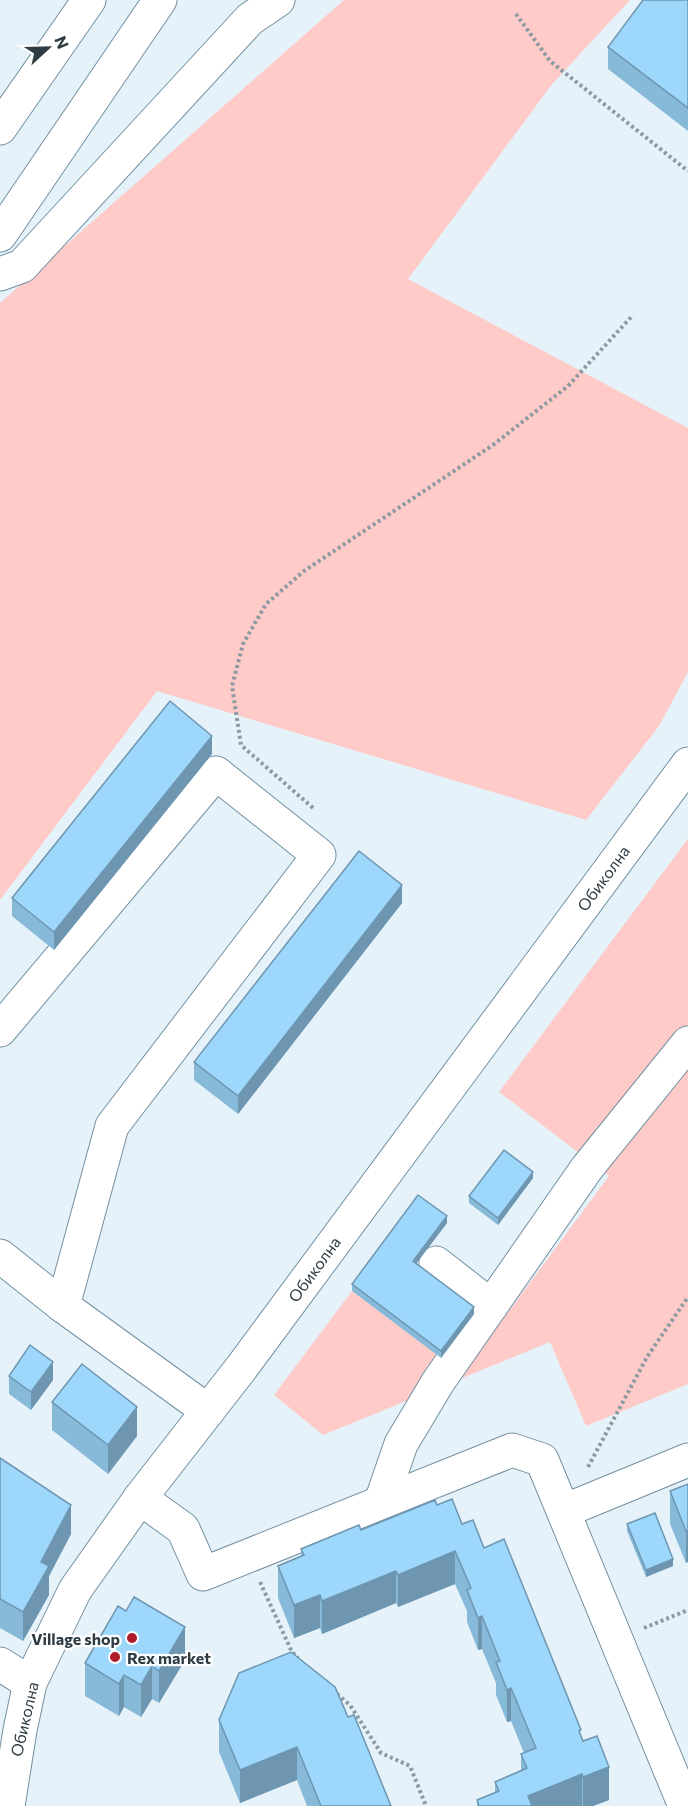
<svg xmlns="http://www.w3.org/2000/svg" width="688" height="1806" font-family="Commissioner,sans-serif">
	<style>
		.green { fill: #fecbc8 }
		.lines { fill: none; stroke-linecap: round; stroke-linejoin: round }
		.minor-casing { stroke: #7390a2; stroke-width: 35 }
		.path { stroke: #8d9aa2; stroke-width: 4; stroke-dasharray: 3 3; stroke-linecap: butt }
		.minor { stroke: #fff; stroke-width: 33 }
		.wall { fill: #87b9d8 }
		.shaded-wall { fill: #6e96b0 }
		.building { fill: #9dd7fb; stroke: #6e96b0; stroke-width: 1.5 }
		.poi-dot { fill: #ae1b2b; stroke: #fff; stroke-width: 2 }
		.labels { text-anchor: middle; dominant-baseline: central; stroke-width: 4.5; stroke-linejoin: round; paint-order: stroke }
		.street-label { font-size: 16px; fill: #2f3c44; stroke: #fff }
		.poi-label { font-size: 16px; font-weight: bold; fill: #2f3c44; stroke: #fff; text-anchor: end }
	</style>
	<rect width="100%" height="100%" fill="#e6f2fa"/>
	<g class="green">
		<path d="M344,0H630L553,83L408,279L688,428V672L659,726L586,820L157,691L0,900V303Z"/>
		<path d="M688,839V1384L586,1426L550,1342L323,1435L274,1395L352,1291L441,1358L489,1338L609,1176L499,1092Z"/>
	</g>
	<g class="lines">
		<defs>
			<g id="minor">
				<path d="M0,128L89,0"/>
				<path d="M0,235L160,0"/>
				<path d="M0,274L22,266L250,19L278,0"/>
				<path d="M0,1030L216,773L319,855L112,1126L63,1306"/>
				<path d="M0,1256L63,1306L208,1411"/>
				<path d="M436,1263L491,1306"/>
				<path d="M140,1498L183,1529L203,1574L512,1450L542,1460L685,1806"/>
				<path d="M381,1502L401,1444L438,1382L587,1168L688,1043"/>
				<path d="M564,1511L688,1460"/>
				<path d="M0,1664L30,1683"/>
				<path d="M8,1806L20,1730L30,1683L75,1590L140,1498L242,1367L688,764"/>
			</g>
		</defs>
		<use href="#minor" class="minor-casing"/>
		<g class="path">
			<path d="M516,14L550,61L688,171"/>
			<path d="M313,808L241,745L232,686L243,644L266,604L304,571L493,445L568,386L633,315"/>
			<path d="M588,1467L647,1357L688,1297"/>
			<path d="M260,1582L292,1652L298,1658"/>
			<path d="M644,1628L688,1610"/>
			<path d="M337,1694L350,1705L381,1753L410,1766L426,1806"/>
		</g>
		<use href="#minor" class="minor"/>
	</g>
	<g class="wall">
		<path d="M688,0V131L608,69V47Z"/>
		<path d="M212,754L54,950L12,916V898Z"/>
		<path d="M402,903L238,1114L194,1080V1062Z"/>
		<path d="M533,1178L498,1225L469,1203V1196Z"/>
		<path d="M447,1223L416,1263L474,1314L441,1358L352,1291V1284Z"/>
		<path d="M9,1376L53,1380L31,1410L9,1394Z"/>
		<path d="M52,1402L137,1436L108,1474L52,1430Z"/>
		<path d="M0,1458L71,1534L49,1576V1595L23,1641L0,1628Z"/>
		<path d="M688,1484L686,1563L670,1524V1491Z"/>
		<path d="M437,1505L462,1524L484,1548L581,1737L609,1800L593,1806H477V1800L495,1793V1782L521,1771V1754L524,1753L511,1721L507,1722L496,1695V1683L482,1649L478,1650L467,1622V1611L455,1584L398,1607L396,1603L322,1634L320,1628L294,1638L278,1598V1566L301,1556V1549Z"/>
		<path d="M627,1524L673,1566L646,1577L627,1531Z"/>
		<path d="M185,1660L159,1703L152,1699L141,1717L124,1707L119,1716L85,1696V1663Z"/>
		<path d="M348,1717L391,1806H307L297,1780L240,1803L219,1752V1720Z"/>
	</g>
	<g class="shaded-wall">
		<path d="M212,736V754L54,950V932Z"/>
		<path d="M402,885V903L238,1114V1096Z"/>
		<path d="M533,1172V1178L498,1225V1218Z"/>
		<path d="M447,1216V1223L413,1268V1261Z"/>
		<path d="M474,1307V1314L441,1358V1351Z"/>
		<path d="M53,1362V1380L31,1410V1392Z"/>
		<path d="M137,1407V1436L108,1474V1445Z"/>
		<path d="M71,1505V1534L49,1576V1595L23,1641V1612L41,1562Z"/>
		<path d="M688,1530V1562L686,1563V1531Z"/>
		<path d="M455,1551V1584L398,1607V1575Z"/>
		<path d="M673,1559V1566L646,1577V1570Z"/>
		<path d="M396,1571V1603L322,1634V1601Z"/>
		<path d="M320,1595V1628L294,1638V1605Z"/>
		<path d="M482,1616V1649L478,1650V1618Z"/>
		<path d="M185,1627V1660L159,1703V1671Z"/>
		<path d="M152,1666V1699L141,1717V1685Z"/>
		<path d="M124,1675V1707L119,1716V1684Z"/>
		<path d="M511,1688V1721L507,1722V1690Z"/>
		<path d="M297,1747V1780L240,1803V1770Z"/>
		<path d="M609,1767V1800L593,1806H583V1777Z"/>
		<path d="M582,1774V1806H528V1796Z"/>
	</g>
	<g class="building">
		<path d="M643,0H688V108L608,47Z"/>
		<path d="M170,701L212,736L54,932L12,898Z"/>
		<path d="M359,851L402,885L238,1096L194,1062Z"/>
		<path d="M504,1150L533,1172L498,1218L469,1196Z"/>
		<path d="M418,1195L447,1216L413,1261L474,1307L441,1351L352,1284Z"/>
		<path d="M30,1345L53,1362L31,1392L9,1376Z"/>
		<path d="M82,1364L137,1407L108,1445L52,1402Z"/>
		<path d="M0,1458L71,1505L41,1562L49,1566L23,1612L0,1599Z"/>
		<path d="M688,1484V1530L686,1531L670,1491Z"/>
		<path d="M452,1499L462,1524L473,1520L484,1548L504,1539L581,1730L579,1731L583,1741L597,1736L609,1767L583,1777L582,1774L528,1796L532,1806H479L477,1800L499,1791L495,1782L527,1768L521,1754L536,1748L511,1688L507,1690L496,1662L500,1661L482,1616L478,1618L467,1590L471,1588L455,1551L398,1575L396,1571L322,1601L320,1595L294,1605L278,1566L304,1555L301,1549L359,1525L361,1530L435,1500L437,1505Z"/>
		<path d="M655,1513L673,1559L646,1570L627,1524Z"/>
		<path d="M134,1597L185,1627L159,1671L152,1666L141,1685L124,1675L119,1684L85,1663L118,1606L126,1611Z"/>
		<path d="M291,1652L335,1687L348,1717L354,1715L391,1806H321L297,1747L240,1770L219,1720L239,1673Z"/>
	</g>
	<g class="poi-dot">
		<circle cx="132" cy="1638" r="6"/>
		<circle cx="115" cy="1657" r="6"/>
	</g>
	<g class="labels">
		<g class="street-label">
			<text transform="translate(603 878) rotate(-54)">Обиколна</text>
			<text transform="translate(314 1269) rotate(-54)">Обиколна</text>
			<text transform="translate(24 1719) rotate(-77)">Обиколна</text>
		</g>
		<g class="poi-label">
			<text x="120" y="1638">Village shop</text>
			<text x="127" y="1657" text-anchor="start">Rex market</text>
		</g>
	</g>
	<g transform="translate(48 48) rotate(68)" stroke="#ffffff" stroke-width="4.5" paint-order="stroke">
	<path d="M0-4.5L10 22L0 15L-10 22Z" fill="#2f3c44"/>
	<text y="-9" font-size="16" font-weight="bold" text-anchor="middle" fill="#2f3c44">N</text>
	</g>
</svg>
